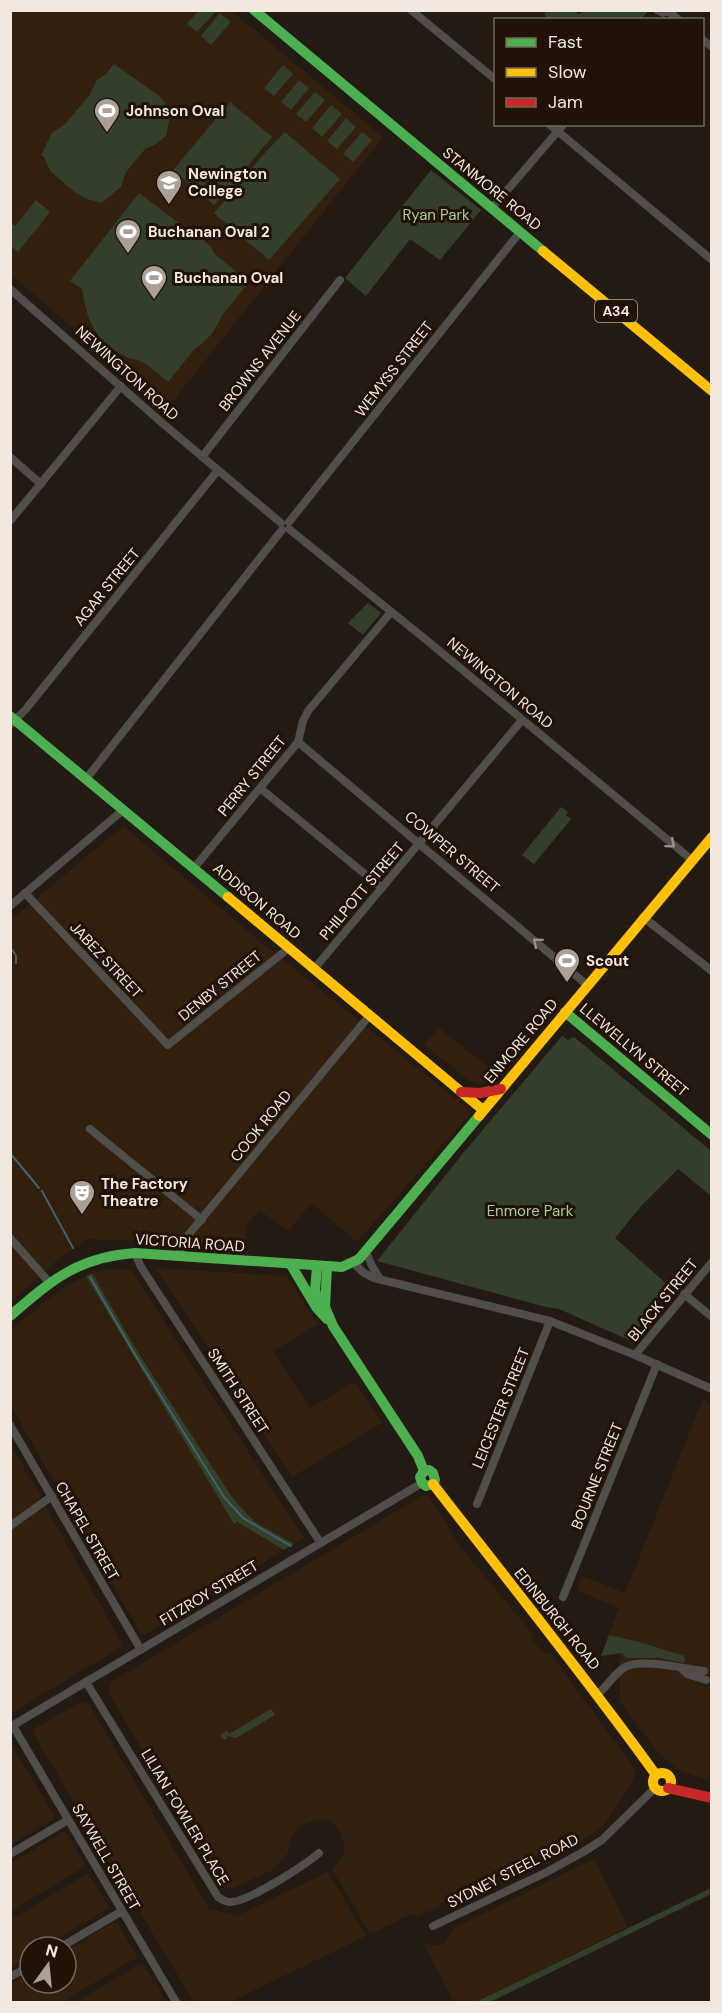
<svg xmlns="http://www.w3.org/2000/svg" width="722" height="2013" font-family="'DM Sans',sans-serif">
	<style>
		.built { fill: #321f0d }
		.green { fill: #333f2b }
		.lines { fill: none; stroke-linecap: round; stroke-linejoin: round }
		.stream { stroke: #42626d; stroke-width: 2 }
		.street { stroke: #4f4e4a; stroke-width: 8 }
		.fast { stroke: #4caf50; stroke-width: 10 }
		.slow { stroke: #ffc107; stroke-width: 10 }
		.jam { stroke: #c62828; stroke-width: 10 }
		.oneway { stroke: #99938d }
		.labels { text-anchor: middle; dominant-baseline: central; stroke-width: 6; stroke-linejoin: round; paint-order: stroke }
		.shield { fill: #201204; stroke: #b4a89d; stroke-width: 1.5 }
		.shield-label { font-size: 14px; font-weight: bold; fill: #f3e8df }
		.poi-label { font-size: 15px; font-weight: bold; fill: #f3e8df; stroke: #201204; text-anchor: start }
		.street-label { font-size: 15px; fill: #f3e8df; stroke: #201204 }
		.park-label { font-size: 15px; fill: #a9cd9c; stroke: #201204 }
	</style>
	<rect width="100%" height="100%" fill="#231b13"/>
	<g class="built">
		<path d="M11,11H232L383,137L165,411L121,369L11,275Z"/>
		<path d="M123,826L255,937L472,1112L357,1242L311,1203L289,1231L259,1210L247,1225L244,1249L166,1242L86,1239L54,1263L11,1302V920Z"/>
		<path d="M439,1028L497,1074L491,1082L476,1084L470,1081L424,1045Z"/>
		<path d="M156,1268L286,1276L318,1324L273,1351L277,1358L310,1408L355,1382L382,1423L292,1477Z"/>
		<path d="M111,1269L131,1270L304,1538L294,1544L254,1521L234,1500L137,1351L92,1273Z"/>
		<path d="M86,1276L234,1523L237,1522L284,1550L142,1636L11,1406L10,1331L49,1298L66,1286Z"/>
		<path d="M703,1399L711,1404V1781L682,1771L659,1754L620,1701L619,1654L601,1656L619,1608L577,1590L582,1576L625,1593Z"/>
		<path d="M10,1444L42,1497L11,1520H10Z"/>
		<path d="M423,1495L429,1496L461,1548L534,1635L530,1637L544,1654L550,1653L634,1768L635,1774L632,1782L605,1824L575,1847L549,1859L544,1852L438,1904L439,1907L416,1917L414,1913L370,1934L332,1869L343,1857L344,1844L341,1833L336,1826L327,1821L317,1820L300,1826L291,1838L288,1853L272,1870L232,1889L223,1886L108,1692L111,1682Z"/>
		<path d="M45,1505L123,1646L11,1713L10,1529Z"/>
		<path d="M81,1702L89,1704L209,1909L236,1916L328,1872L366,1936L230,2002H194L130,1896L136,1892L133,1887L126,1890L33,1733L35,1728Z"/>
		<path d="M11,1745L54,1814L53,1819L11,1845Z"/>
		<path d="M65,1831L86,1866L11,1911V1863Z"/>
		<path d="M594,1859L628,1927L476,2002H454L422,1941L429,1945H440L444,1943L454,1928Z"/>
		<path d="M88,1873L109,1908L44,1947H30V1956L11,1967V1920Z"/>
		<path d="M113,1922L118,1924L137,1955L136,1958L62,2002H11V1984L30,1972V1983H66V1951Z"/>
		<path d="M142,1963L167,2002H76Z"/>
	</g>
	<g class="green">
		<path d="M199,10L216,11L197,32L187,24Z"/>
		<path d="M547,10L574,11L579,14L583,11H648L641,19H544L546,16L544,14Z"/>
		<path d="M220,13L231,22L211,45L201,36Z"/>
		<path d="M114,64L158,95L174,113L170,117L166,136L156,144L145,149L126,172L121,187L101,203L87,199L76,193L50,171L44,157L41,155L52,133L64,125L89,96L96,81L106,74Z"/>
		<path d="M283,65L293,74L274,96L264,88Z"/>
		<path d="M299,80L309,88L291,110L281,102Z"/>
		<path d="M315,92L325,100L306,122L296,114Z"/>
		<path d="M230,102L272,137L249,164L248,173L262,156L285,132L340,179L269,260L214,213L233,191L225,192L214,205L173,170Z"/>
		<path d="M331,105L342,114L322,137L312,128Z"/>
		<path d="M346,118L356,127L337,149L327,141Z"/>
		<path d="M362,132L372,140L353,162L343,154Z"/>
		<path d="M431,170L481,210L440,260L410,239L366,296L345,278Z"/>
		<path d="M139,193L183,226L191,229L210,246L215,254L249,282L223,314L212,334L192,352L168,382C160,376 151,366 142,362C138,359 133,360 129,358C96,344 87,322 82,289L70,281Z"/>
		<path d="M36,200L50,212L18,252L11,246V223L15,226Z"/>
		<path d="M368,603L381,613L363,635L348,623Z"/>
		<path d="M561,807L568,812L566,815L571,819L534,864L522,855Z"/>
		<path d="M562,1036L568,1040L574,1037L711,1151V1196L678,1169L643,1204L615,1238L670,1287L629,1340L559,1309L542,1306L377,1261L464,1152Z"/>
		<path d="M92,1273L137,1351L234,1500L254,1521L294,1544L284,1550L237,1522L234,1524L86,1276Z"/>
		<path d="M609,1635L639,1642L684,1656L685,1663L659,1658H627L622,1653L601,1656Z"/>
		<path d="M271,1709L275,1715L236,1738L227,1736L226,1740L222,1738L221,1735L227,1730L229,1734Z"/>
		<path d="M711,1888V1894L490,2002H476Z"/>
	</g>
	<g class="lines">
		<g class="stream">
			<path d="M10,947L15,954"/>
			<path d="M16,956V963"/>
			<path d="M10,1153L39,1188"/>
			<path d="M42,1191L73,1248"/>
			<path d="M90,1277L134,1353L224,1497L243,1518L291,1546"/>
		</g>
		<g class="street">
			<path d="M411,10L496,80"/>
			<path d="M657,10L663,13L669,10"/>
			<path d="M668,11L679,20"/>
			<path d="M702,39L712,47"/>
			<path d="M549,124L712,260"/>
			<path d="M491,209L564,124"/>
			<path d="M10,289L161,422L281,523"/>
			<path d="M10,457L41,484"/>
			<path d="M202,457L340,280"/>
			<path d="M10,521L121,386"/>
			<path d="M289,522L520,232"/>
			<path d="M289,529L430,643L692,860"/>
			<path d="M10,725L26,709L218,470"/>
			<path d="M298,742L587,985"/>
			<path d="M86,779L282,530"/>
			<path d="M260,788L382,888"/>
			<path d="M194,868L298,742L303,721L308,711L391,612"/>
			<path d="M25,893L168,1045L289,948"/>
			<path d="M10,906L123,810"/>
			<path d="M643,917L712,971"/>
			<path d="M314,969L522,720"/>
			<path d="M90,1129L202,1220"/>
			<path d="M10,1238L49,1282"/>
			<path d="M366,1252L372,1266L380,1279"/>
			<path d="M135,1253L141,1267L320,1542"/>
			<path d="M179,1257L184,1240L370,1015"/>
			<path d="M353,1263L364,1273L374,1278L550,1321L635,1355L712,1389"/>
			<path d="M684,1294L712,1317"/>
			<path d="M635,1355L712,1262"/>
			<path d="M10,1425L141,1650"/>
			<path d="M477,1504L550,1321"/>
			<path d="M10,1526L52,1496"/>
			<path d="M563,1597L657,1364"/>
			<path d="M682,1669L687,1674L706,1680"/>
			<path d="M86,1682L218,1897C222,1900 226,1902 231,1902C248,1902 305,1865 319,1853"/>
			<path d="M598,1694C607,1686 615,1673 625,1667C642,1658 685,1669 704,1671"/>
			<path d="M13,1726L176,2002"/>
			<path d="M10,1727L422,1483"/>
			<path d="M10,1854L68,1820"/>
			<path d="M433,1926L545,1873L583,1852L602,1840L655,1788"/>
			<path d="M61,1947L122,1911"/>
			<path d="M10,1977L30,1966"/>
		</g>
		<g class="fast">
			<path d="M254,10L543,251"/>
			<path d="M10,716L228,897"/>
			<path d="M565,1012L712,1135"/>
			<path d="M291,1265L316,1307L327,1319"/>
			<path d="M317,1267L315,1290L319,1305"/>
			<path d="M327,1267L325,1307L333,1326L418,1456L424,1471"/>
			<path d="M10,1316C52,1280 78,1257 135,1253L342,1267L359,1259L479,1116"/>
			<path d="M424,1471L420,1477L422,1483L426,1486L433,1484"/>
			<path d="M424,1471L429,1470L433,1473L435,1480L433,1484"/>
		</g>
		<g class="slow">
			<path d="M543,251L712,391"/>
			<path d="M228,897L483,1110"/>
			<path d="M479,1116L712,837"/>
			<path d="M433,1484C508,1581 585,1676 656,1775"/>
			<circle cx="662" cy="1782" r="9"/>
		</g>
		<g class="jam">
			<path d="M461,1092L480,1093L501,1089"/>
			<path d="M668,1788L712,1798"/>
		</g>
	</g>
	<defs><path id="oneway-chevron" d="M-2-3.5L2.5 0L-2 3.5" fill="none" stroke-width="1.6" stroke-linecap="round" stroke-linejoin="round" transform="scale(1.5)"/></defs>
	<g class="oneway">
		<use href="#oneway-chevron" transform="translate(671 844) rotate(40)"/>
		<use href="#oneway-chevron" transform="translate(537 942) rotate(-140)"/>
	</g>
	<defs>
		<symbol id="stadium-pin" viewBox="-11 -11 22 30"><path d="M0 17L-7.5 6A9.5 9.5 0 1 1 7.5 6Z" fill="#aaa098" stroke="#201204"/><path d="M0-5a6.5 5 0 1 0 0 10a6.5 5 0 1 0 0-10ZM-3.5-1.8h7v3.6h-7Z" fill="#fff"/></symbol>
		<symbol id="school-pin" viewBox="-11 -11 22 30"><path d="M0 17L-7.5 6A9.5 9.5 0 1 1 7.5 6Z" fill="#aaa098" stroke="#201204"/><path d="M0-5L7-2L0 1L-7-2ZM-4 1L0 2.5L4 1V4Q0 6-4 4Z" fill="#fff"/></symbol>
		<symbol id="theatre-pin" viewBox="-11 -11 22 30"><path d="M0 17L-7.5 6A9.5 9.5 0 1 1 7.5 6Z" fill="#aaa098" stroke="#201204"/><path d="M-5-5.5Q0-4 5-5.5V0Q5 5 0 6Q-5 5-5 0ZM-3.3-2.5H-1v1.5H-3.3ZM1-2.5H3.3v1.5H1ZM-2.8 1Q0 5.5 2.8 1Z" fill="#fff"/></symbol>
	</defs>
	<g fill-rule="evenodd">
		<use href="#stadium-pin" x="92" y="96" width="30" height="40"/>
		<use href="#school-pin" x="154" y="168" width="30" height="40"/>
		<use href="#stadium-pin" x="113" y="217" width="30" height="40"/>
		<use href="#stadium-pin" x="139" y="263" width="30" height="40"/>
		<use href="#stadium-pin" x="552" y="946" width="30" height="40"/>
		<use href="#theatre-pin" x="67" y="1178" width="30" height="40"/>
	</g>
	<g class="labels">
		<rect class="shield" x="595" y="300" width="42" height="22" rx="4.5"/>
		<g class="shield-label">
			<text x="616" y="311">A34</text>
		</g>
		<g class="poi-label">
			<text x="126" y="111">Johnson Oval</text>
			<text x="188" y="174">Newington<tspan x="188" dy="17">College</tspan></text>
			<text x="148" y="232">Buchanan Oval 2</text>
			<text x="174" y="278">Buchanan Oval</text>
			<text x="586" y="961">Scout</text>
			<text x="101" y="1184">The Factory<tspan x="101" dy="17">Theatre</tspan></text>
		</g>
		<g class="street-label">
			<text transform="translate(492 189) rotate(39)">STANMORE ROAD</text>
			<text transform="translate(260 361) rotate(-52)">BROWNS AVENUE</text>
			<text transform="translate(394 369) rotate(-52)">WEMYSS STREET</text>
			<text transform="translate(127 373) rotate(42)">NEWINGTON ROAD</text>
			<text transform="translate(107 587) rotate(-51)">AGAR STREET</text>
			<text transform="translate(500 683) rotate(40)">NEWINGTON ROAD</text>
			<text transform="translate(252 776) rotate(-51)">PERRY STREET</text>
			<text transform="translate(452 852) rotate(40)">COWPER STREET</text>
			<text transform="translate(362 891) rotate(-50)">PHILPOTT STREET</text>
			<text transform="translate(257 901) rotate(40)">ADDISON ROAD</text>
			<text transform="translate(106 960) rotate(47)">JABEZ STREET</text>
			<text transform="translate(220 986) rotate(-39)">DENBY STREET</text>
			<text transform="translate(521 1041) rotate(-50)">ENMORE ROAD</text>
			<text transform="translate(634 1050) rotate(40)">LLEWELLYN STREET</text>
			<text transform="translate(261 1126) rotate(-51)">COOK ROAD</text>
			<text transform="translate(190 1243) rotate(4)">VICTORIA ROAD</text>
			<text transform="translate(663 1300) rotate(-51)">BLACK STREET</text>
			<text transform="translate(238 1391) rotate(57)">SMITH STREET</text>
			<text transform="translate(501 1408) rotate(-68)">LEICESTER STREET</text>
			<text transform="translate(597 1476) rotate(-68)">BOURNE STREET</text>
			<text transform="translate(87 1531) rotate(60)">CHAPEL STREET</text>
			<text transform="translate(209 1593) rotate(-31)">FITZROY STREET</text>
			<text transform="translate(557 1619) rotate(51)">EDINBURGH ROAD</text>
			<text transform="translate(185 1817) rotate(59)">LILIAN FOWLER PLACE</text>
			<text transform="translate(106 1857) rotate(60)">SAYWELL STREET</text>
			<text transform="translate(513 1871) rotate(-27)">SYDNEY STEEL ROAD</text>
		</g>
		<g class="park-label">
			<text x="436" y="215">Ryan Park</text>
			<text x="530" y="1211">Enmore Park</text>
		</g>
	</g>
	<rect width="722" height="2013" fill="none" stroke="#f3e8df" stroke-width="24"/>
	<rect x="494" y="18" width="210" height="108" fill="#201204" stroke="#74685c" stroke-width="1.5"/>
	<rect x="506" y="38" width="30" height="9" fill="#4caf50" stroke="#74685c" stroke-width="1.5"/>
	<text x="548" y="48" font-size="18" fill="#f3e8df">Fast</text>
	<rect x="506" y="68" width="30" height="9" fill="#ffc107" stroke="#74685c" stroke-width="1.5"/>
	<text x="548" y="78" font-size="18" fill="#f3e8df">Slow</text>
	<rect x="506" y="98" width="30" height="9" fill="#c62828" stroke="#74685c" stroke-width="1.5"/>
	<text x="548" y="108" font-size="18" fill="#f3e8df">Jam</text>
	<g transform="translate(48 1965) rotate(15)"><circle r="28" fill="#201204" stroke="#74685c" stroke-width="1.5"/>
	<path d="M0-4.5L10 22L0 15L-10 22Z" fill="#aaa098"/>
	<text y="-9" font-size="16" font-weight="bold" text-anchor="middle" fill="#f3e8df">N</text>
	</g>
</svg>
